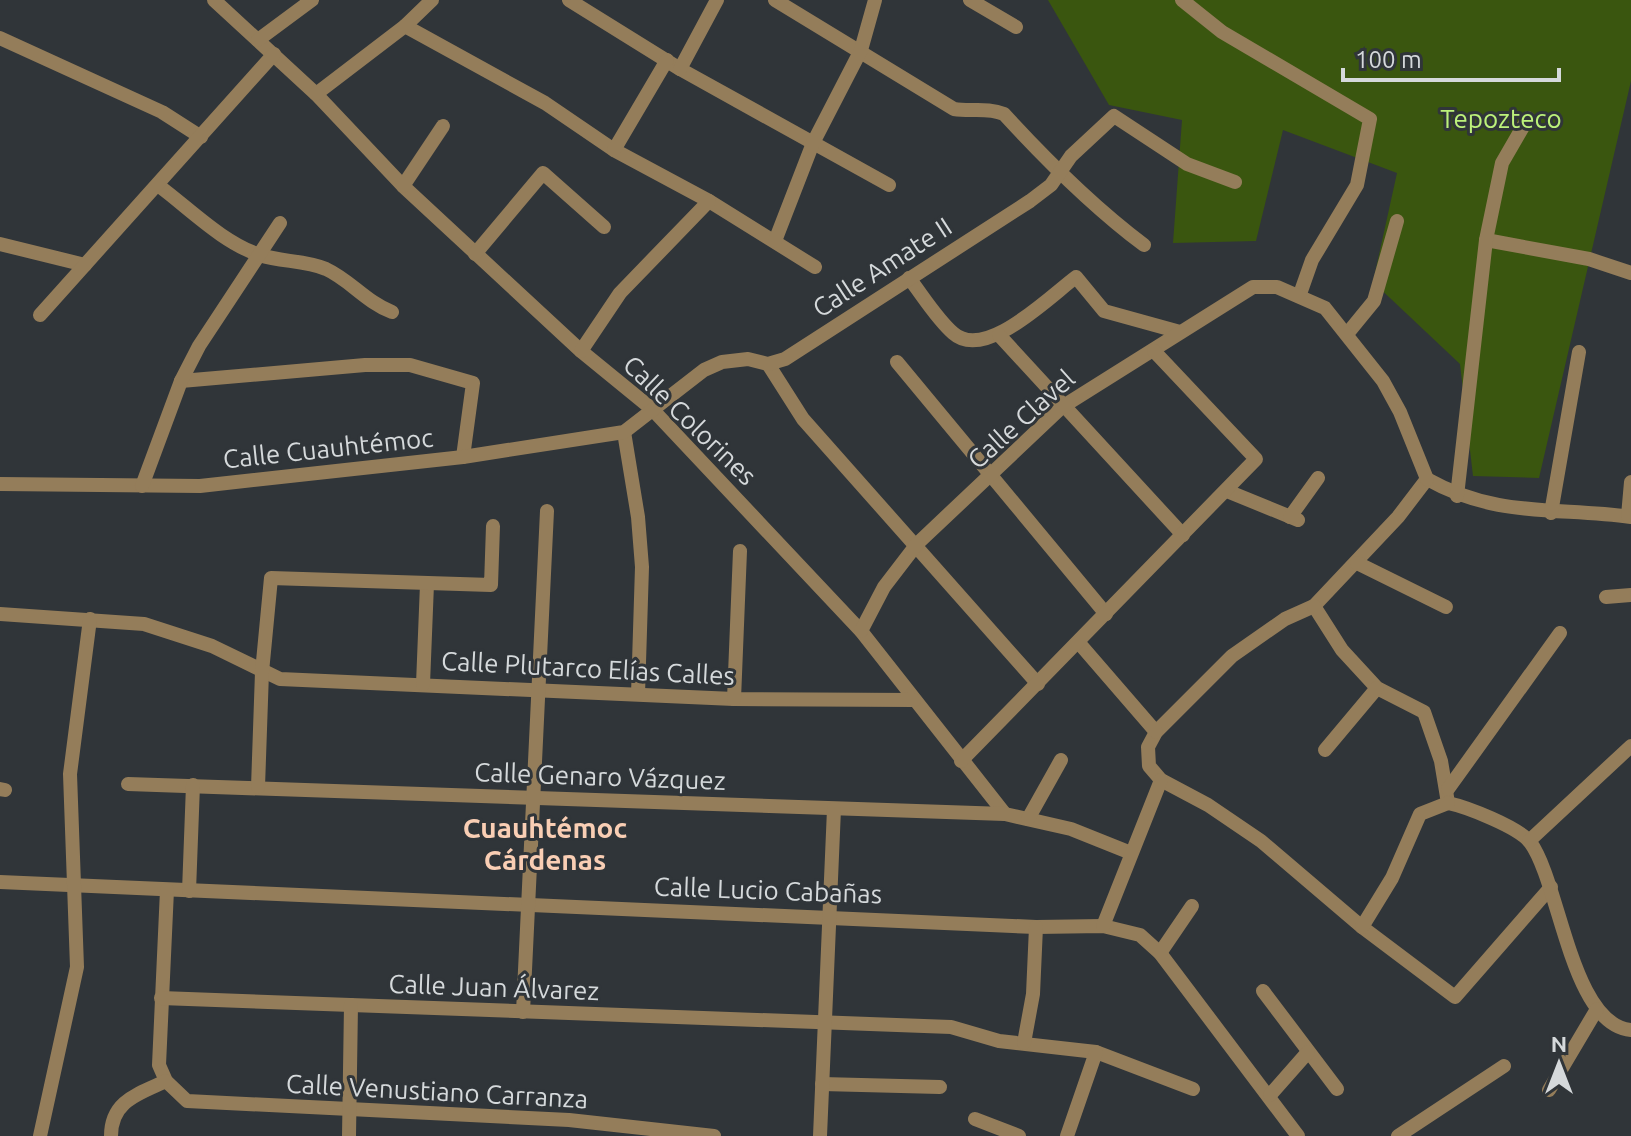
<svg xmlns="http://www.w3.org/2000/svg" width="1631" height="1136" font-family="Ubuntu,sans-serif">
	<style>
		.green { fill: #3a560f }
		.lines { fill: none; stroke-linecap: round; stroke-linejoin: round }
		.minor { stroke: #947d5a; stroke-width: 14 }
		.labels { text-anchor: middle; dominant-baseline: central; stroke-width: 6; stroke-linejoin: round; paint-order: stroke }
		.park-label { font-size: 26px; fill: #bcf17a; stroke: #303539 }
		.street-label { font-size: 26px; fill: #d5d9db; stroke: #303539 }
		.neighbourhood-label { font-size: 28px; font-weight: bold; fill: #f9ceb4; stroke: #303539 }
	</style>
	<rect width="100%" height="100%" fill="#303539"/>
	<path class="green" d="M1048,0H1631V81L1539,478L1473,476L1460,364L1373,282L1397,173L1283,130L1256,241L1173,243L1182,120L1109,105Z"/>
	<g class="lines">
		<g class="minor">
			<path d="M214,0L316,94L403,186L581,351L652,409L861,631L1005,814"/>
			<path d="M569,0L680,69L889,185"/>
			<path d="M775,0L954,109C971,112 987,107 1004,114C1048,162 1092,206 1144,245"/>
			<path d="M970,0L1016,27"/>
			<path d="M1182,0L1222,32L1370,119L1357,185L1312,260L1300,294"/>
			<path d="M405,26L545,103L614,150L709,201L815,267"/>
			<path d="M0,38L162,112L201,137"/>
			<path d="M258,40L312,0"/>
			<path d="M680,69L717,0"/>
			<path d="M316,94L405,26L432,0"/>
			<path d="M614,150L667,60"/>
			<path d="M159,186C190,209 223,243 260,255C281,262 305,260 326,269C350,280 366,302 392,312"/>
			<path d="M403,186L443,126"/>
			<path d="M1486,240L1589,259L1631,273"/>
			<path d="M775,241L813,143L861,50L875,0"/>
			<path d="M0,244L85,265"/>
			<path d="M475,254L543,173L604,227"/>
			<path d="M909,278C923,296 936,318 953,333C985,362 1049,297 1076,277L1104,311L1180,332"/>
			<path d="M40,315L274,54"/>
			<path d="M1347,334L1374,301L1397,221"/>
			<path d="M999,335L1183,535"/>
			<path d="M581,351L620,293L709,201"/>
			<path d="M897,362L1106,614"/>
			<path d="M768,364L803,419L1038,684"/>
			<path d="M181,381L365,365H410L473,383L463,457"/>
			<path d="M624,432L638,517L642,567L638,694"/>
			<path d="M1427,479L1398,517L1314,606L1285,619L1232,656L1156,732L1148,747L1149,766L1161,780L1208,805L1261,841L1362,927L1455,997L1551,887"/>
			<path d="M1427,479C1496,518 1557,507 1631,517"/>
			<path d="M0,484L200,486L463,457L624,432L704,370L722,362L748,359L768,364L785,359L1030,201L1051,185L1071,156L1114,116L1187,164L1235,182"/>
			<path d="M142,486L181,381L199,346L280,223"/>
			<path d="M1227,491L1298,520"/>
			<path d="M1457,496L1486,240L1502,163L1528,118"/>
			<path d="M1551,513L1579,352"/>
			<path d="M1628,516L1631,482"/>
			<path d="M1290,517L1318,478"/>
			<path d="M1357,563L1446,607"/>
			<path d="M1606,597L1631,595"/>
			<path d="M1314,606L1342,650L1377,688L1424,712L1441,761L1448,803"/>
			<path d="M0,614L144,624L212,646L280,679L734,699L914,700"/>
			<path d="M861,631L884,587L917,544L1062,407L1253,287H1277L1325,308L1383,381L1400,412L1427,479"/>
			<path d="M1079,643L1156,732"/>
			<path d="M423,684L427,584"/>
			<path d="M734,699L740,551"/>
			<path d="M1325,750L1377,688"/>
			<path d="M961,761L1256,459L1154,351"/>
			<path d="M128,784L1005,814L1071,829L1131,853"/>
			<path d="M258,787L262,672L271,578L491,585L493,526"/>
			<path d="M0,789L5,790"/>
			<path d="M1448,789L1560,633"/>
			<path d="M1448,803C1467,807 1518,827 1530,842C1560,882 1571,1025 1631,1030"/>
			<path d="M1028,819L1061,760"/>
			<path d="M1529,841L1631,746"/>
			<path d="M0,882L1036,927L1103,926L1140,935L1160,953L1298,1136"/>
			<path d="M167,890L159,1065L166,1081L187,1101L569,1120L714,1136"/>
			<path d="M189,891L193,785"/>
			<path d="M1103,926L1161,780"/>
			<path d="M1362,927L1392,878L1420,814L1448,803"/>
			<path d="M1160,953L1192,906"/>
			<path d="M1263,991L1337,1089"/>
			<path d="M161,998L951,1027L999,1041L1096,1052L1193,1089"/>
			<path d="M523,1012L547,511"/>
			<path d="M1024,1043L1033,994L1036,927"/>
			<path d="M822,1084L940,1087"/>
			<path d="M1549,1090L1597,1009"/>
			<path d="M1270,1095L1308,1052"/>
			<path d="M975,1119L1019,1136"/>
			<path d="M40,1136L77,967L70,774L90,619"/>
			<path d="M111,1136C111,1101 138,1094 166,1081"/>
			<path d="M349,1136L351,1005"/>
			<path d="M820,1136L834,809"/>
			<path d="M1067,1136L1096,1052"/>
			<path d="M1398,1136L1504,1066"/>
		</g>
	</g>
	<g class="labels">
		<g class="park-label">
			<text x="1501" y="118">Tepozteco</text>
		</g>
		<g class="street-label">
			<text transform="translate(882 267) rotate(-33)">Calle Amate II</text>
			<text transform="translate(1021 419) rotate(-42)">Calle Clavel</text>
			<text transform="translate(690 420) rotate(44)">Calle Colorines</text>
			<text transform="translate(328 448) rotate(-6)">Calle Cuauhtémoc</text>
			<text transform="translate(588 668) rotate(3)">Calle Plutarco Elías Calles</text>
			<text transform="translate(600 776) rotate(2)">Calle Genaro Vázquez</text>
			<text transform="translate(768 890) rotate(2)">Calle Lucio Cabañas</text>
			<text transform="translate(494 987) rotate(2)">Calle Juan Álvarez</text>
			<text transform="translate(437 1091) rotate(3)">Calle Venustiano Carranza</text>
		</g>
		<g class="neighbourhood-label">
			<text x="545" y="827">Cuauhtémoc<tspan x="545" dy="32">Cárdenas</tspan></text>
		</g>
	</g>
	<g transform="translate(1559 1064)" stroke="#303539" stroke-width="6" paint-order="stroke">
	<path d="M0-6L14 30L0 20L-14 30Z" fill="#d5d9db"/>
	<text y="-12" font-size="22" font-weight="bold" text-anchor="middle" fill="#d5d9db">N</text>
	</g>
	<path d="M1343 68v12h216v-12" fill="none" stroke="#d5d9db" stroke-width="4"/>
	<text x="1355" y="68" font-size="24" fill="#d5d9db" stroke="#303539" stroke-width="6" paint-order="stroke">100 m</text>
</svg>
